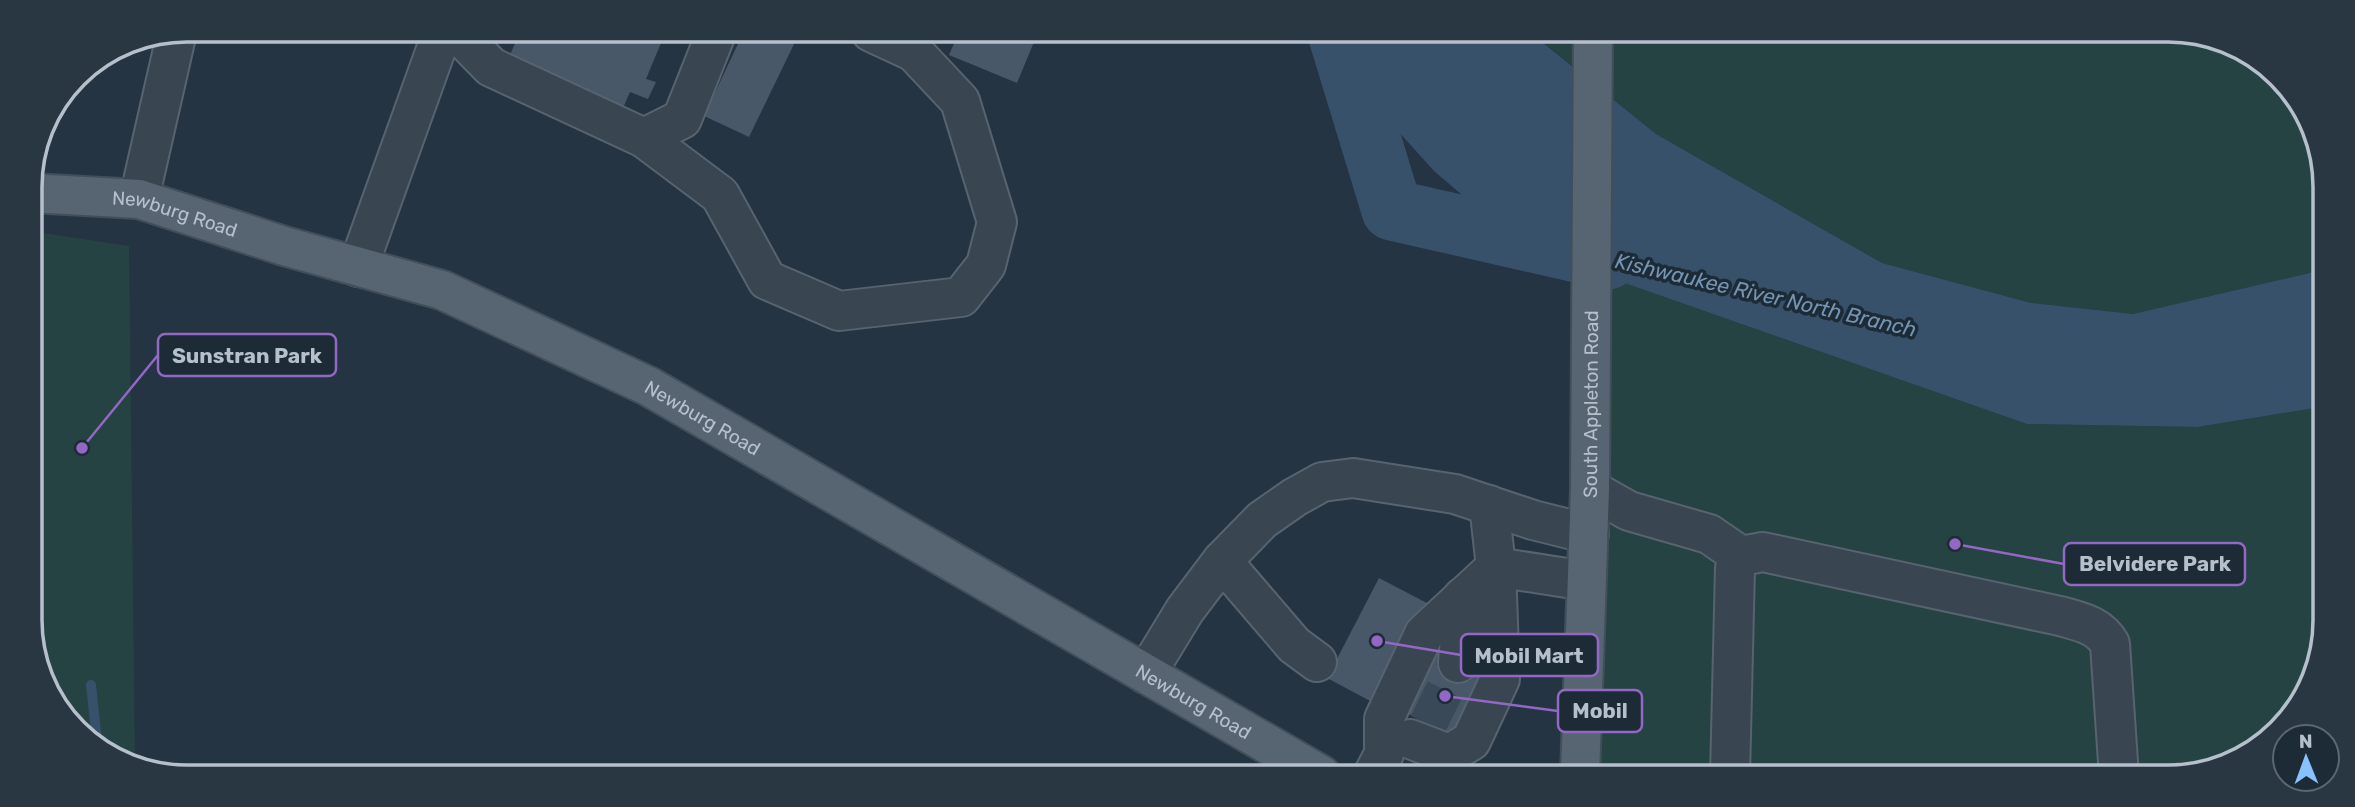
<svg xmlns="http://www.w3.org/2000/svg" width="2355" height="807" font-family="Rubik,sans-serif">
	<style>
		.green { fill: #264343 }
		.water { fill: #37516b }
		.lines { fill: none; stroke-linecap: round; stroke-linejoin: round }
		.stream { stroke: #37516b; stroke-width: 10 }
		.river { stroke: #37516b; stroke-width: 61 }
		.building { fill: #485869 }
		.minor-tunnel { stroke: #3a4957; stroke-width: 38; stroke-dasharray: 38 19; stroke-linecap: butt }
		.minor-casing { stroke: #57636f; stroke-width: 42 }
		.major-casing { stroke: #424f5b; stroke-width: 42 }
		.minor { stroke: #394652; stroke-width: 38 }
		.major { stroke: #576572; stroke-width: 38 }
		.labels { text-anchor: middle; dominant-baseline: central; stroke-width: 7; stroke-linejoin: round; paint-order: stroke }
		.street-label { font-size: 19px; fill: #b6c0cc; stroke: #1d2b37 }
		.water-label { font-size: 21px; font-style: italic; fill: #7494b1; stroke: #1d2b37 }
		.rim { fill: none; stroke: #b6c0cc; stroke-width: 3.5 }
		.leader { fill: none; stroke: #9367c4; stroke-width: 2.5 }
		.callout-dot { fill: #9367c4; stroke: #1d2b37; stroke-width: 2.5 }
		.callout { fill: #1d2b37; stroke: #9367c4; stroke-width: 2.5 }
		.callout-label { font-size: 21px; text-anchor: middle; font-weight: bold; fill: #b6c0cc }
	</style>
	<rect width="100%" height="100%" fill="#243442"/>
	<g class="green">
		<path d="M1532,33L2209,35L2286,83L2322,156V270L2133,314L2031,303L1882,263L1656,134Z"/>
		<path d="M30,231L129,246L135,765L69,724L33,651Z"/>
		<path d="M1599,274L2027,424L2197,427L2321,407L2320,661L2264,745L2178,777L1581,775Z"/>
	</g>
	<path class="water" d="M1312,33H1531L1656,134L1882,263L2031,303L2133,314L2322,270L2321,407L2197,427L2027,424L1599,274L1503,230L1434,171L1314,38Z"/>
	<g class="lines">
		<path class="stream" d="M91,685L97,741"/>
		<path class="river" d="M1338,33L1392,210L1608,259"/>
	</g>
	<g class="building">
		<path d="M520,31H632L661,43L646,79L656,82L648,99L630,92L623,108L508,60Z"/>
		<path d="M744,31H774L795,42L749,137L704,116Z"/>
		<path d="M937,32H1024L1036,37L1017,83L949,55L956,39Z"/>
		<path d="M1379,578L1427,603L1374,703L1327,678Z"/>
		<path d="M1436,650L1487,682L1457,740L1403,711Z"/>
	</g>
	<g class="lines">
		<path class="minor-tunnel" d="M1428,724L1458,663"/>
		<defs>
			<g id="minor">
				<path d="M455,30L491,67L644,138L682,119L717,31"/>
				<path d="M644,138L720,195L767,280L839,311L961,297L986,265L997,222L960,101L914,52L871,32"/>
				<path d="M139,199L177,32"/>
				<path d="M358,267L443,30"/>
				<path d="M1590,489L1629,511L1709,534L1741,556"/>
				<path d="M1222,561L1294,645L1317,662"/>
				<path d="M1458,663L1463,597"/>
				<path d="M1146,674L1185,610L1222,561L1262,520L1295,497L1322,482L1353,478L1455,494L1533,520L1589,534"/>
				<path d="M1410,739L1449,754L1471,741L1500,679L1496,567L1489,505"/>
				<path d="M1373,775L1384,754V719L1424,634L1496,567L1586,581"/>
				<path d="M1730,776L1735,568L1741,556L1763,552L2060,616C2081,622 2099,625 2110,644L2119,777"/>
			</g>
			<g id="major">
				<path id="s1" d="M30,193L139,199L284,246L442,290L648,386L1321,775"/>
				<path id="s2" d="M1580,775L1590,489L1593,34"/>
			</g>
		</defs>
		<use href="#minor" class="minor-casing"/>
		<use href="#major" class="major-casing"/>
		<use href="#minor" class="minor"/>
		<use href="#major" class="major"/>
	</g>
	<g class="labels">
		<g class="street-label">
			<text stroke="none"><textPath href="#s1" startOffset="147">Newburg Road</textPath></text>
			<text stroke="none"><textPath href="#s2" startOffset="371">South Appleton Road</textPath></text>
			<text stroke="none"><textPath href="#s1" startOffset="716">Newburg Road</textPath></text>
			<text stroke="none"><textPath href="#s1" startOffset="1283">Newburg Road</textPath></text>
		</g>
		<g class="water-label">
			<text transform="translate(1766 295) rotate(13)">Kishwaukee River North Branch</text>
		</g>
	</g>
	<path d="M0 0H2355V807H0ZM187 42H2168A145 145 0 0 1 2313 187V620A145 145 0 0 1 2168 765H187A145 145 0 0 1 42 620V187A145 145 0 0 1 187 42Z" fill="#293743" fill-rule="evenodd"/>
	<path class="rim" d="M187 42H2168A145 145 0 0 1 2313 187V620A145 145 0 0 1 2168 765H187A145 145 0 0 1 42 620V187A145 145 0 0 1 187 42Z"/>
	<path class="leader" d="M82 448L158 355M1955 544L2064 564M1377 641L1461 655M1445 696L1558 711"/>
	<g class="callout-dot">
		<circle cx="82" cy="448" r="7"/>
		<circle cx="1955" cy="544" r="7"/>
		<circle cx="1377" cy="641" r="7"/>
		<circle cx="1445" cy="696" r="7"/>
	</g>
	<g class="callout">
		<rect x="158" y="334" width="178" height="42" rx="7"/>
		<rect x="2064" y="543" width="181" height="42" rx="7"/>
		<rect x="1461" y="634" width="137" height="42" rx="7"/>
		<rect x="1558" y="690" width="84" height="42" rx="7"/>
	</g>
	<g class="callout-label">
		<text x="247" y="363">Sunstran Park</text>
		<text x="2155" y="571">Belvidere Park</text>
		<text x="1529" y="663">Mobil Mart</text>
		<text x="1600" y="718">Mobil</text>
	</g>
	<g transform="translate(2306 758) rotate(359)"><circle r="33" fill="#1d2b37" stroke="#5a6773" stroke-width="2"/>
	<path d="M0-5L12 26L0 18L-12 26Z" fill="#89c1fe"/>
	<text y="-10" font-size="19" font-weight="bold" text-anchor="middle" fill="#b6c0cc">N</text>
	</g>
</svg>
